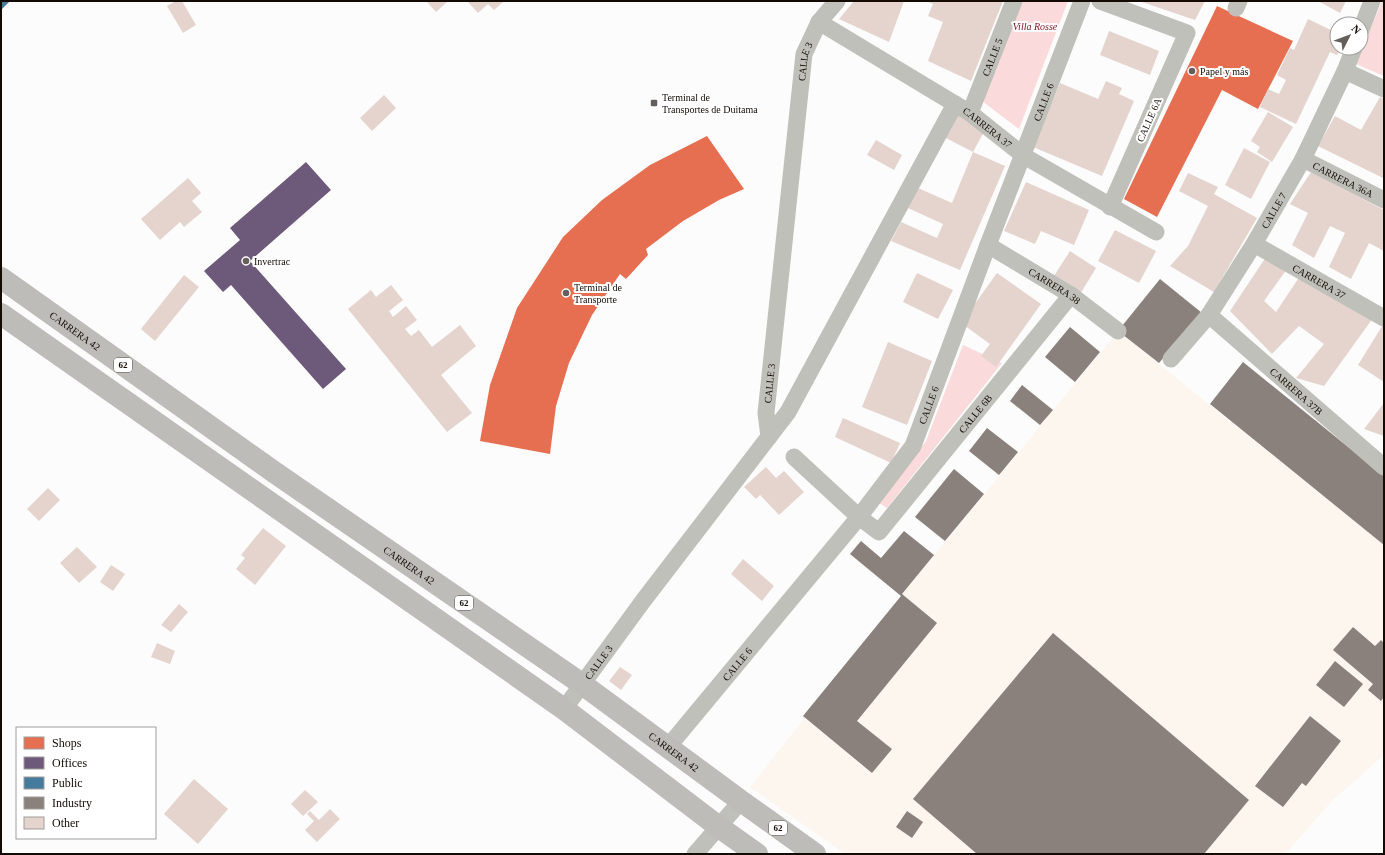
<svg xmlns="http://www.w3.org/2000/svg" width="1385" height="855" font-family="'Times New Roman',serif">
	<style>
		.built { fill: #fdf6ee }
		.green { fill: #fadada }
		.shops { fill: #e76f51 }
		.offices { fill: #6d597a }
		.public { fill: #457b9d }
		.industry { fill: #8a817c }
		.building { fill: #e4d4cd }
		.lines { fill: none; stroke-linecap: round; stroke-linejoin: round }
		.street { stroke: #c0c0bb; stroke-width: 17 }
		.highway { stroke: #bdbcb8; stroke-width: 22 }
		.poi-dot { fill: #645f5a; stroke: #fff; stroke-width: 1.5 }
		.labels { text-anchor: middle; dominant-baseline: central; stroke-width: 4; stroke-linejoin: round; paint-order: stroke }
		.shield { fill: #fff; stroke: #59544f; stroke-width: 1 }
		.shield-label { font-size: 9px; font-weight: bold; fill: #120a03 }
		.park-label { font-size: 10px; font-style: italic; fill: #821629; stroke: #fff }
		.street-label { font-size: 10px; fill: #120a03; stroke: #fff }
		.poi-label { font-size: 10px; fill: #120a03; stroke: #fff; text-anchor: start }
	</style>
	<rect width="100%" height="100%" fill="#fcfcfc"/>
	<path class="built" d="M1118,331L1384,545V755L1333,800L1285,854H845L750,787L901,596Z"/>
	<g class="green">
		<path d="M1020,1H1068L1019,129L982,101Z"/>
		<path d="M1382,1H1384V76L1356,64Z"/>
		<path d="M963,345L1002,363L887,508L879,503L926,441Z"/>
	</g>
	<g class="shops">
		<path d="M1217,6L1293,41L1258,109L1222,90L1157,217L1124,199Z"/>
		<path d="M707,136L744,189L719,200L683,221L646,249L648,255L626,279L620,274L592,315L569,363L556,406L550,454L480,441L490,385L517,308L563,237L602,200L650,165Z"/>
	</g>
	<path class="offices" d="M306,162L331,190L250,261L346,369L323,389L231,285L223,292L204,271L240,240L230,228Z"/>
	<path class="public" d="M1,1H10L1,10Z"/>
	<g class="industry">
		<path d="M1160,279L1202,313L1159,363L1118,331Z"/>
		<path d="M1070,327L1100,352L1075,382L1045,357Z"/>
		<path d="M1243,362L1384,476V545L1210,404Z"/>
		<path d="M1022,385L1053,410L1040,425L1010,401Z"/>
		<path d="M987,428L1018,452L999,475L969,451Z"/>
		<path d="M954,469L984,494L945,541L915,517Z"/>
		<path d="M904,531L934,555L902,594L937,623L857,721L892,749L872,773L803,716L901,596L850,554L861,541L881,558Z"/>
		<path d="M1353,627L1375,646L1381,640L1384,643V697L1381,701L1368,690L1373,684L1333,650Z"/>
		<path d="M1053,633L1249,800L1204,854H977L913,799Z"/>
		<path d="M1335,661L1363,684L1344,707L1316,685Z"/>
		<path d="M1310,716L1341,741L1306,786L1302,783L1283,807L1255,786Z"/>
		<path d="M907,811L923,822L912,838L896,827Z"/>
	</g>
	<g class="building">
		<path d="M176,1H182L196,25L183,33L167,6Z"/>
		<path d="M426,1H448L436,12Z"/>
		<path d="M467,1H502L503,2L494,10L488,4L478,13Z"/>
		<path d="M854,1H904L889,42L839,19Z"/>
		<path d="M926,1H1003L971,81L928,61L943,22L928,16L933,4Z"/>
		<path d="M1139,1H1205L1195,20Z"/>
		<path d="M1318,1H1346L1340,13Z"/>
		<path d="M1308,19L1337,33V48H1341L1337,55L1330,52L1296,124L1260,107L1268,89L1279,94L1286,80L1277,75L1290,48L1294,50Z"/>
		<path d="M1109,31L1159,51L1150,75L1100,55Z"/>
		<path d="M1106,81L1122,88L1119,94L1134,101L1102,176L1033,147L1060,83L1098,99Z"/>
		<path d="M384,95L396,108L372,131L360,118Z"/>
		<path d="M1380,97L1384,99V176L1383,178L1318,146L1335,116L1361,130Z"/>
		<path d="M1268,112L1293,127L1272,162L1257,152L1260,147L1251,141Z"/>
		<path d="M956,113L986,128L973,152L944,137Z"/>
		<path d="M876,140L902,155L894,170L867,155Z"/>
		<path d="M1244,148L1270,162L1251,199L1225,185Z"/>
		<path d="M973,152L1005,166L960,270L891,241L901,222L937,238L943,224L908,208L918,188L952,203Z"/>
		<path d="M1311,172L1384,210V251L1369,243L1351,279L1329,267L1345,233L1330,226L1314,258L1292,245L1308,213L1290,204Z"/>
		<path d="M1188,173L1218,187L1214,194L1257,218L1214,292L1170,266L1188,246L1208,206L1179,191Z"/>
		<path d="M188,178L201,193L192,201L202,212L184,227L180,222L160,240L141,219Z"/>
		<path d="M1026,182L1089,210L1074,245L1041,231L1035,244L1004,231Z"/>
		<path d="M1115,230L1156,251L1139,283L1098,261Z"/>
		<path d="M1070,251L1096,268L1079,296L1054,276Z"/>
		<path d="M1266,257L1287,269L1264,301L1276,312L1300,276L1373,318L1324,386L1296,378L1324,344L1299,326L1272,354L1230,311Z"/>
		<path d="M917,273L953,290L938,319L903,302Z"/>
		<path d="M997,273L1041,304L996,367L981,356L990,344L961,323Z"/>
		<path d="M184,275L199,287L155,341L141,329Z"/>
		<path d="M391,285L403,300L389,311L393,317L406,306L417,320L405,329L411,336L419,330L432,347L460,325L476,346L441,375L472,413L447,432L348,309L371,290L376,297Z"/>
		<path d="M1384,323V382L1358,365Z"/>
		<path d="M888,342L932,361L907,425L862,407Z"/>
		<path d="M1384,403V436L1364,429Z"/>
		<path d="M843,418L900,443L891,463L835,437Z"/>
		<path d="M766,467L776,478L784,471L804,492L779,515L760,495L756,499L744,487Z"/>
		<path d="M48,488L60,500L39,521L27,509Z"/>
		<path d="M263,528L286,546L255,585L236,569L245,558L241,555Z"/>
		<path d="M77,547L97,567L79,583L60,563Z"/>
		<path d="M743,559L774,586L762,601L731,574Z"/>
		<path d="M111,565L125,574L113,591L100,582Z"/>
		<path d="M179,604L188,612L171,632L161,625Z"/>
		<path d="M157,643L175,651L170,664L151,657Z"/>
		<path d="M620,667L632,675L621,690L609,681Z"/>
		<path d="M194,779L228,809L198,844L164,814Z"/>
		<path d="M305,790L318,802L303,816L291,804Z"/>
		<path d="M330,809L340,819L317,842L305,830L314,821L307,814L310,811L319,820Z"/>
	</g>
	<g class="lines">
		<g class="street">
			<path d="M1100,1L1187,33L1110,207"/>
			<path d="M1236,8L1239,1"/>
			<path id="s1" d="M819,22L970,113L1024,156L1156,232"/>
			<path d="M1361,30L1372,1"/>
			<path d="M1345,71L1384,89"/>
			<path id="s2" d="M970,113L1014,1"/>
			<path id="s3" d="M1303,159L1384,200"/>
			<path id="s4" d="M1254,244L1384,318"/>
			<path id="s5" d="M988,245L1071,295L1118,331"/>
			<path id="s6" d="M1209,315L1384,467"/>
			<path id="s7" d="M1171,359L1209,315L1254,244L1303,159L1345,71L1354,48"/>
			<path id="s8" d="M769,437L766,413L804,54L819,22L837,1"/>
			<path id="s9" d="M794,457L859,517L879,532L1071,295"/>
			<path id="s10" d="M564,709L643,601L788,412L955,104"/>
			<path id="s11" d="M668,747L859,517L913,446L988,245L1082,1"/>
			<path d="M695,854L741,801"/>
		</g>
		<g class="highway">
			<path id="s12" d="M1,278L274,472L582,684L741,801L815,854"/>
			<path d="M1,314L564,709L719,827L757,854"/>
		</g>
	</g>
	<g class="poi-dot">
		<circle cx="1192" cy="71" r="4"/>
		<rect x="650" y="99" width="8" height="8" rx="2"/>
		<circle cx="246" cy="261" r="4"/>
		<circle cx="566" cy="293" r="4"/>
	</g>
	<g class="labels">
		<g class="shield">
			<rect x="114" y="358" width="18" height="14" rx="3"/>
			<rect x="455" y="596" width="18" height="14" rx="3"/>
			<rect x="769" y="821" width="18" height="14" rx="3"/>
		</g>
		<g class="shield-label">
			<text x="123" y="365">62</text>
			<text x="464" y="603">62</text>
			<text x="778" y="828">62</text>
		</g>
		<g class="park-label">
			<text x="1035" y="26">Villa Rosse</text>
		</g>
		<g class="street-label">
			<text stroke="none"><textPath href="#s2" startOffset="60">CALLE 5</textPath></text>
			<text stroke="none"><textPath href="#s8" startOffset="378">CALLE 3</textPath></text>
			<text stroke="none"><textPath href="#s11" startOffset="756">CALLE 6</textPath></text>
			<text transform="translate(1149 120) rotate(-66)">CALLE 6A</text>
			<text stroke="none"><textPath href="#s1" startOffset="199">CARRERA 37</textPath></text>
			<text stroke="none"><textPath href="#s3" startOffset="45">CARRERA 36A</textPath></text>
			<text stroke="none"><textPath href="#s7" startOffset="181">CALLE 7</textPath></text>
			<text stroke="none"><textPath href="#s4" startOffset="75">CARRERA 37</textPath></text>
			<text stroke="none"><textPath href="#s5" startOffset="78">CARRERA 38</textPath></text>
			<text stroke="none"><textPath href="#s12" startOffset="91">CARRERA 42</textPath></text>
			<text stroke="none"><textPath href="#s8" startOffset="54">CALLE 3</textPath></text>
			<text stroke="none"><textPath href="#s6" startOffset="116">CARRERA 37B</textPath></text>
			<text stroke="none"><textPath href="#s11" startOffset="432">CALLE 6</textPath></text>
			<text stroke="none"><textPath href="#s9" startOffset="266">CALLE 6B</textPath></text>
			<text stroke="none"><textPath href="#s12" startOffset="499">CARRERA 42</textPath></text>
			<text stroke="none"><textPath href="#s10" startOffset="58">CALLE 3</textPath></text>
			<text stroke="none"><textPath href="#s11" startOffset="108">CALLE 6</textPath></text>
			<text stroke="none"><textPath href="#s12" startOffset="823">CARRERA 42</textPath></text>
		</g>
		<g class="poi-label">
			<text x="1200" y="71">Papel y más</text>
			<text x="662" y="97">Terminal de<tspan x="662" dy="12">Transportes de Duitama</tspan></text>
			<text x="254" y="261">Invertrac</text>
			<text x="574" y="287">Terminal de<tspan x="574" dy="12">Transporte</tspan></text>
		</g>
	</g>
	<rect width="1385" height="855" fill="none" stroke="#120a03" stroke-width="4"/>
	<rect x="16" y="727" width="140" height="112" fill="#ffffff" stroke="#a09d9a"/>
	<rect x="24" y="737" width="20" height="12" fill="#e76f51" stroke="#a09d9a"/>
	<text x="52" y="747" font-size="12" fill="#120a03">Shops</text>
	<rect x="24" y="757" width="20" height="12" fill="#6d597a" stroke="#a09d9a"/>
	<text x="52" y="767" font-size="12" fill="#120a03">Offices</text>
	<rect x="24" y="777" width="20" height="12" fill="#457b9d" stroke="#a09d9a"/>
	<text x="52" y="787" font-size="12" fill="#120a03">Public</text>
	<rect x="24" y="797" width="20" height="12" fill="#8a817c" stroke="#a09d9a"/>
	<text x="52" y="807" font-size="12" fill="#120a03">Industry</text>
	<rect x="24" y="817" width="20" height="12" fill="#e4d4cd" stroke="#a09d9a"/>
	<text x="52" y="827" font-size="12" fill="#120a03">Other</text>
	<g transform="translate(1349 36) rotate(48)"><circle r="19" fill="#ffffff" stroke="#a09d9a"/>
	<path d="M0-3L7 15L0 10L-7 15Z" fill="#645f5a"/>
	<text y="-6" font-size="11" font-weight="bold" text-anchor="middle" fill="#120a03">N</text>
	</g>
</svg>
